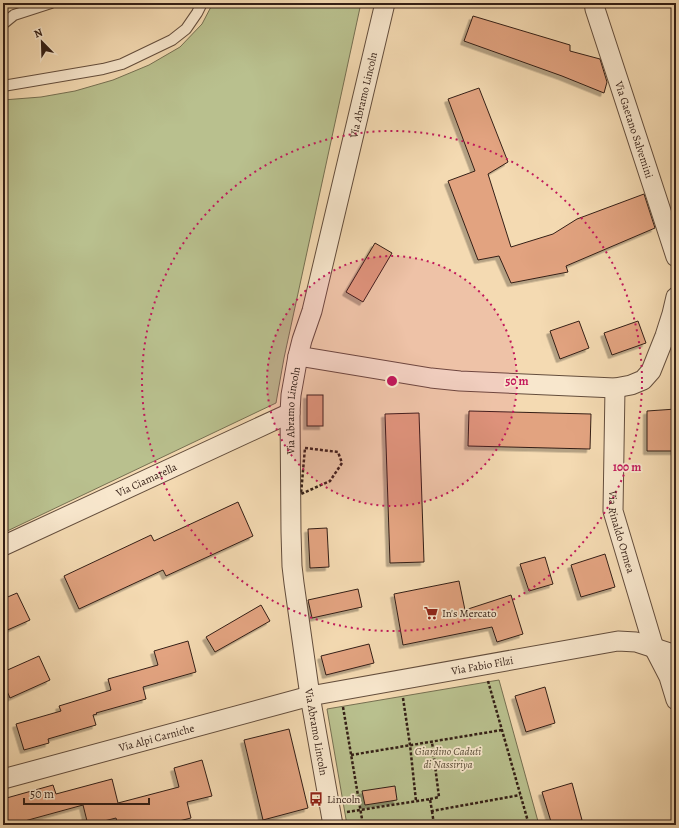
<svg xmlns="http://www.w3.org/2000/svg" width="679" height="828" font-family="Alegreya,serif">
	<style>
		.green { fill: #b9c08e; stroke: #767052 }
		.building { fill: #e2a380; stroke: #341f16; filter: url(#shadow) }
		.lines { fill: none; stroke-linecap: round; stroke-linejoin: round }
		.service-casing { stroke: #644e3d; stroke-width: 12 }
		.minor-casing { stroke: #644e3d; stroke-width: 21 }
		.path { stroke: #341f16; stroke-width: 2.5; stroke-dasharray: 3 2; stroke-linecap: butt }
		.service { stroke: #f8e7cd; stroke-width: 10 }
		.minor { stroke: #f8e7cd; stroke-width: 19 }
		.ring { fill: none; stroke: #c2185b; stroke-width: 2; stroke-dasharray: 2 4 }
		.labels { text-anchor: middle; dominant-baseline: central; stroke-width: 3.5; stroke-linejoin: round; paint-order: stroke }
		.street-label { font-size: 11px; fill: #341f16; stroke: #f8e7cd }
		.poi-label { font-size: 11px; fill: #341f16; stroke: #f8e7cd; text-anchor: start }
		.park-label { font-size: 11px; font-style: italic; fill: #5c4f3a; stroke: #f8e7cd }
		.centre { fill: #c2185b; stroke: #f8e7cd; stroke-width: 2 }
		.ring-label { font-size: 12px; text-anchor: middle; font-weight: bold; fill: #c2185b; stroke: #f8e7cd; stroke-width: 3.5; stroke-linejoin: round; paint-order: stroke }
	</style>
	<defs>
		<filter id="shadow"><feDropShadow dx="-3.5" dy="3.5" stdDeviation="0" flood-color="#0004"/></filter>
	</defs>
	<rect width="100%" height="100%" fill="#f4dab2"/>
	<filter id="stains"><feTurbulence type="fractalNoise" baseFrequency=".005" numOctaves="4"/><feColorMatrix values="0 0 0 0 .2 0 0 0 0 .09 0 0 0 0 .02 0 0 0 .5 -.17"/></filter>
	<radialGradient id="worn" r=".72"><stop offset=".6" stop-color="#630" stop-opacity="0"/><stop offset="1" stop-color="#630" stop-opacity=".3"/></radialGradient>
	<g class="green">
		<path d="M213,3H361L284,358L276,403L3,533V100L41,97L75,91L113,80L149,65L180,47L202,24Z"/>
		<path d="M499,680L539,825H347L327,709Z"/>
	</g>
	<g class="building">
		<path d="M473,16L570,45V51L600,59L607,82L604,93L562,76L464,41Z"/>
		<path d="M479,88L508,162L488,174L511,247L553,234L577,219L644,194L655,228L566,266L568,272L511,283L499,256L478,260L448,181L475,171L448,99Z"/>
		<path d="M375,243L392,253L363,302L346,292Z"/>
		<path d="M579,321L589,348L560,359L550,331Z"/>
		<path d="M638,321L646,343L612,355L604,333Z"/>
		<rect x="307" y="395" width="16" height="31"/>
		<path d="M676,409V451H647V411Z"/>
		<path d="M469,411L591,414L590,449L468,446Z"/>
		<path d="M419,413L424,562L390,563L385,414Z"/>
		<path d="M238,502L253,536L166,576L163,570L79,609L64,576L151,535L154,541Z"/>
		<path d="M327,528L329,567L310,568L308,529Z"/>
		<path d="M605,554L615,587L581,597L571,565Z"/>
		<path d="M545,557L553,584L529,591L520,564Z"/>
		<path d="M459,581L465,610L511,595L523,634L497,642L492,627L403,645L394,594Z"/>
		<path d="M358,589L362,607L312,618L308,600Z"/>
		<path d="M17,593L30,620L3,632V599Z"/>
		<path d="M261,605L270,621L215,652L206,637Z"/>
		<path d="M188,641L196,672L143,687L146,699L96,713L97,714L93,715L96,725L48,739L49,743L24,750L16,724L61,711L59,706L111,690L108,679L158,665L154,651Z"/>
		<path d="M369,644L374,663L326,675L321,656Z"/>
		<path d="M39,656L50,680L10,698L3,682V672Z"/>
		<path d="M545,687L555,723L526,732L515,696Z"/>
		<path d="M289,729L308,808L263,820L244,740Z"/>
		<path d="M202,760L212,796L187,802L191,818L163,825H118L116,818L88,825L83,805L10,825H3V799L53,785L56,794L112,779L118,803L179,787L174,768Z"/>
		<path d="M572,783L582,820L565,825H552L542,792Z"/>
		<path d="M395,786L397,800L365,805L362,791Z"/>
	</g>
	<g class="lines">
		<defs>
			<g id="service">
				<path d="M3,24L14,15L51,3"/>
				<path d="M3,86L103,69L122,64L172,40L186,29L197,13L202,3"/>
			</g>
			<g id="minor">
				<path id="s1" d="M594,3L595,9L676,257"/>
				<path d="M298,356L431,378L460,381L615,388L631,385L643,380L651,371L665,336L672,314L676,297"/>
				<path id="s2" d="M615,388L613,511L654,648L669,677L676,700"/>
				<path id="s3" d="M3,546L290,413"/>
				<path id="s4" d="M3,779L310,696L618,641L636,642L676,655"/>
				<path id="s5" d="M333,825L310,696L294,583L292,566L291,532L290,413L291,395L298,356L302,340L312,311L385,3"/>
			</g>
		</defs>
		<use href="#service" class="service-casing"/>
		<use href="#minor" class="minor-casing"/>
		<g class="path">
			<path d="M305,448L338,452L342,463L330,481L301,494Z"/>
			<path d="M488,681L529,825"/>
			<path d="M403,698L410,745L416,801"/>
			<path d="M343,707L363,825"/>
			<path d="M351,755L502,730"/>
			<path d="M430,799L439,797L432,742"/>
			<path d="M432,811L434,825"/>
			<path d="M347,812L430,799L432,811L520,795"/>
		</g>
		<use href="#service" class="service"/>
		<use href="#minor" class="minor"/>
	</g>
	<circle cx="392" cy="381" r="125" fill="#c2185b" fill-opacity=".12"/>
	<g class="ring">
		<circle cx="392" cy="381" r="125"/>
		<circle cx="392" cy="381" r="250"/>
	</g>
	<defs>
		<symbol id="supermarket-bare" viewBox="-9 -9 18 18"><path d="M-6-5.5h2.5l.6 2H6L4.5 2H-2.5L-4.4-4H-6ZM-1.5 3.2a1.3 1.3 0 1 0 .1 0ZM3 3.2a1.3 1.3 0 1 0 .1 0Z" fill="#8f2418" stroke="#f8e7cd" stroke-width="2.5" paint-order="stroke"/></symbol>
		<symbol id="bus-bare" viewBox="-9 -9 18 18"><path d="M-5-6H5V4H4V6H2V4H-2V6H-4V4H-5ZM-3.5-4V0h7V-4ZM-3.5 1.2v1.5H-2V1.2ZM2 1.2v1.5H3.5V1.2Z" fill="#8f2418" stroke="#f8e7cd" stroke-width="2.5" paint-order="stroke"/></symbol>
	</defs>
	<g fill-rule="evenodd">
		<use href="#supermarket-bare" x="421" y="603" width="20" height="20"/>
		<use href="#bus-bare" x="306" y="789" width="20" height="20"/>
	</g>
	<g class="labels">
		<g class="street-label">
			<text stroke="none"><textPath href="#s5" startOffset="742">Via Abramo Lincoln</textPath></text>
			<text stroke="none"><textPath href="#s1" startOffset="133">Via Gaetano Salvemini</textPath></text>
			<text stroke="none"><textPath href="#s5" startOffset="418">Via Abramo Lincoln</textPath></text>
			<text stroke="none"><textPath href="#s3" startOffset="158">Via Ciamarella</textPath></text>
			<text stroke="none"><textPath href="#s2" startOffset="145">Via Rinaldo Ormea</textPath></text>
			<text stroke="none"><textPath href="#s4" startOffset="493">Via Fabio Filzi</textPath></text>
			<text transform="translate(316 732) rotate(80)">Via Abramo Lincoln</text>
			<text stroke="none"><textPath href="#s4" startOffset="159">Via Alpi Carniche</textPath></text>
		</g>
		<g class="poi-label">
			<text x="442" y="613">In's Mercato</text>
			<text x="327" y="799">Lincoln</text>
		</g>
		<g class="park-label">
			<text x="448" y="751">Giardino Caduti<tspan x="448" dy="13">di Nassiriya</tspan></text>
		</g>
	</g>
	<circle cx="392" cy="381" r="6" class="centre"/>
	<g class="ring-label">
		<text x="517" y="385">50 m</text>
		<text x="627" y="471">100 m</text>
	</g>
	<rect width="679" height="828" fill="none" stroke="#f4dab2" stroke-width="16"/>
	<rect x="4" y="4" width="671" height="820" fill="none" stroke="#341f16" stroke-width="2"/>
	<rect x="8" y="8" width="663" height="812" fill="none" stroke="#341f16"/>
	<g transform="translate(42 42) rotate(337)" stroke="#f8e7cd" stroke-width="3" paint-order="stroke">
	<path d="M0-3L7 15L0 10L-7 15Z" fill="#341f16"/>
	<text y="-6" font-size="11" font-weight="bold" text-anchor="middle" fill="#341f16">N</text>
	</g>
	<path d="M24 798v6h125v-6" fill="none" stroke="#341f16" stroke-width="2"/>
	<text x="30" y="798" font-size="12" fill="#341f16" stroke="#f8e7cd" stroke-width="3" paint-order="stroke">50 m</text>
	<rect width="100%" height="100%" filter="url(#stains)"/>
	<rect width="100%" height="100%" fill="url(#worn)"/>
</svg>
